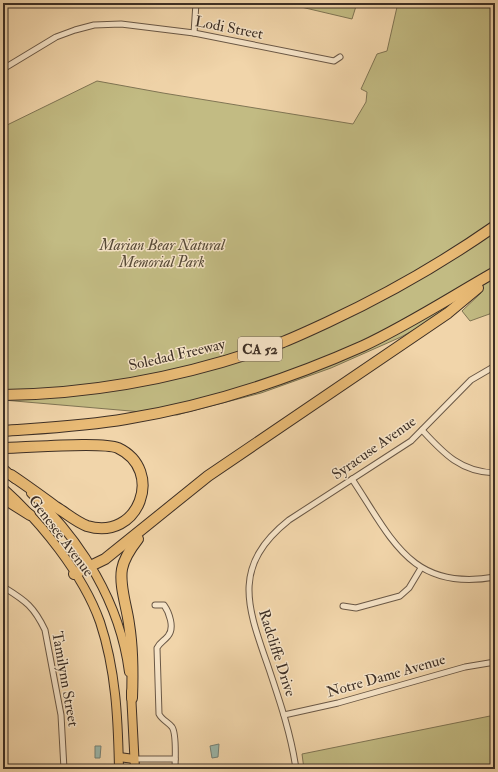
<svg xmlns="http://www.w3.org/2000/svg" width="498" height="772" font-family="'IM FELL Double Pica',serif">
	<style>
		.green { fill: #c2bb83; stroke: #807554 }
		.water { fill: #9bb8ac; stroke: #758176 }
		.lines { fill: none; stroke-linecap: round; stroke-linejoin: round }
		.street-casing { stroke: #6a5846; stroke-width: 7 }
		.primary-casing { stroke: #3d2f25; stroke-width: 10 }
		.highway-casing { stroke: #3d2f25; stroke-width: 12 }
		.street { stroke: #f6e4c8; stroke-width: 5 }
		.primary { stroke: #e8ba75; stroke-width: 8 }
		.highway { stroke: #e8ba75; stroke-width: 10 }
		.labels { text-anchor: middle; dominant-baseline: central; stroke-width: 3; stroke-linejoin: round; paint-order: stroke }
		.shield { fill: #f6e4c8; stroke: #746556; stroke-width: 1 }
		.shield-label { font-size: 14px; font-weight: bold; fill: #3d2f25 }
		.street-label { font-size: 15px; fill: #3d2f25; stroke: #f6e4c8 }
		.park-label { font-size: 15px; font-style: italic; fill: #584b38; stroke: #f6e4c8 }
	</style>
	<rect width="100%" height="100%" fill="#f1d5aa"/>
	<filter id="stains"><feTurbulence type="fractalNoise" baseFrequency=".005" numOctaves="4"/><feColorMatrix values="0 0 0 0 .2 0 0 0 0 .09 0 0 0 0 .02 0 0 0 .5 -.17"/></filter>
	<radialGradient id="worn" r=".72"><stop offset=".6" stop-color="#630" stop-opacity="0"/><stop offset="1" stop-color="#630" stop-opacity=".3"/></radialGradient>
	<g class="green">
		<path d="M284,3H357L352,19Z"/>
		<path d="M388,3H495V312L470,321L462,311L481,293L401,337L331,368L261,393L184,413L177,415L3,400V127L97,81L163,93L353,124L366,102L367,92L361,89L377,54L387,51L397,7Z"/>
		<path d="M495,715V769H304L302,754Z"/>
	</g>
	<g class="water">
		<path d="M219,744L218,757L212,758L210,746Z"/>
		<path d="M95,746H101L100,758H95Z"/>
	</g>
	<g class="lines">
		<defs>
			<g id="street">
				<path d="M194,33L196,3"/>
				<path d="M3,69L56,37L75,30L94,25L121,24L194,33L334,61L340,57"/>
				<path d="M422,430C444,454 461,472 495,473"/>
				<path d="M352,479C392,539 411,592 495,577"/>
				<path d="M3,588H5C26,601 34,607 45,630L61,715L64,769"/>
				<path d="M155,605H164C169,612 175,628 168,636C164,641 160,642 157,648L159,714C162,720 168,722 172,727C177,734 175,760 175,769"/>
				<path d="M343,606L356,608L400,596L409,588L421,568"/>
				<path d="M284,715L338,703L465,667L495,662"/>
				<path d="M134,759H175"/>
				<path d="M296,769C291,734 280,702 269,669C248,608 230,567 289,520L411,441L471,380L495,366"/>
			</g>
			<g id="primary">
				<path d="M3,468L15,479"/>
				<path d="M3,488C40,521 83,574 100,622C116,670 118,719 119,769"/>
				<path d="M31,493C82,541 120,603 129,672"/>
				<path d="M131,692L135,769"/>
				<path d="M119,757L134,759"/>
			</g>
			<g id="highway">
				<path d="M3,395C98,394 195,374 283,342C298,336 313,329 328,322C386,295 442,263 495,226"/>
				<path d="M3,431C44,428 86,426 126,419C206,406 289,379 363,346C408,325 451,297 495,272"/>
				<path d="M3,448C25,448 102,441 118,448C165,470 139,542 87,526C76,522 66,513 56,507C41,496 26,485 11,475"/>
				<path d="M3,498L30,515"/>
				<path d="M74,574L105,559L208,476L448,313L478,288"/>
				<path d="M132,698C133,673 133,649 129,624C127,607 119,586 122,569C124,558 131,548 138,539"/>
			</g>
		</defs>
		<use href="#street" class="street-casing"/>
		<use href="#primary" class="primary-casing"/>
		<use href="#highway" class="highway-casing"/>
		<use href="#street" class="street"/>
		<use href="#primary" class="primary"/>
		<use href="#highway" class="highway"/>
	</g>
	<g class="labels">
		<rect class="shield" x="238" y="337" width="44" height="24" rx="3"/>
		<g class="shield-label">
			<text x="260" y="349">CA 52</text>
		</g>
		<g class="street-label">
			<text transform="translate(229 28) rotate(11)">Lodi Street</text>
			<text transform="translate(177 355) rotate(-13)">Soledad Freeway</text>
			<text transform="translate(374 448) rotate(-35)">Syracuse Avenue</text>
			<text transform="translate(61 536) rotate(53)">Genesee Avenue</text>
			<text transform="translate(277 653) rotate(72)">Radcliffe Drive</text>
			<text transform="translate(386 676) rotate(-16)">Notre Dame Avenue</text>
			<text transform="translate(65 679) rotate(80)">Tamilynn Street</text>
		</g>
		<g class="park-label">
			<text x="162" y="245">Marian Bear Natural<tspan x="162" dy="17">Memorial Park</tspan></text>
		</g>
	</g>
	<rect width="498" height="772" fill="none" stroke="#f1d5aa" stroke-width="16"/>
	<rect x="4" y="4" width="490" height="764" fill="none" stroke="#3d2f25" stroke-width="2"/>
	<rect x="8" y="8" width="482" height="756" fill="none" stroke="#3d2f25"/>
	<rect width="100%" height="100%" filter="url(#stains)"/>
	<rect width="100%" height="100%" fill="url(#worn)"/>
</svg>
